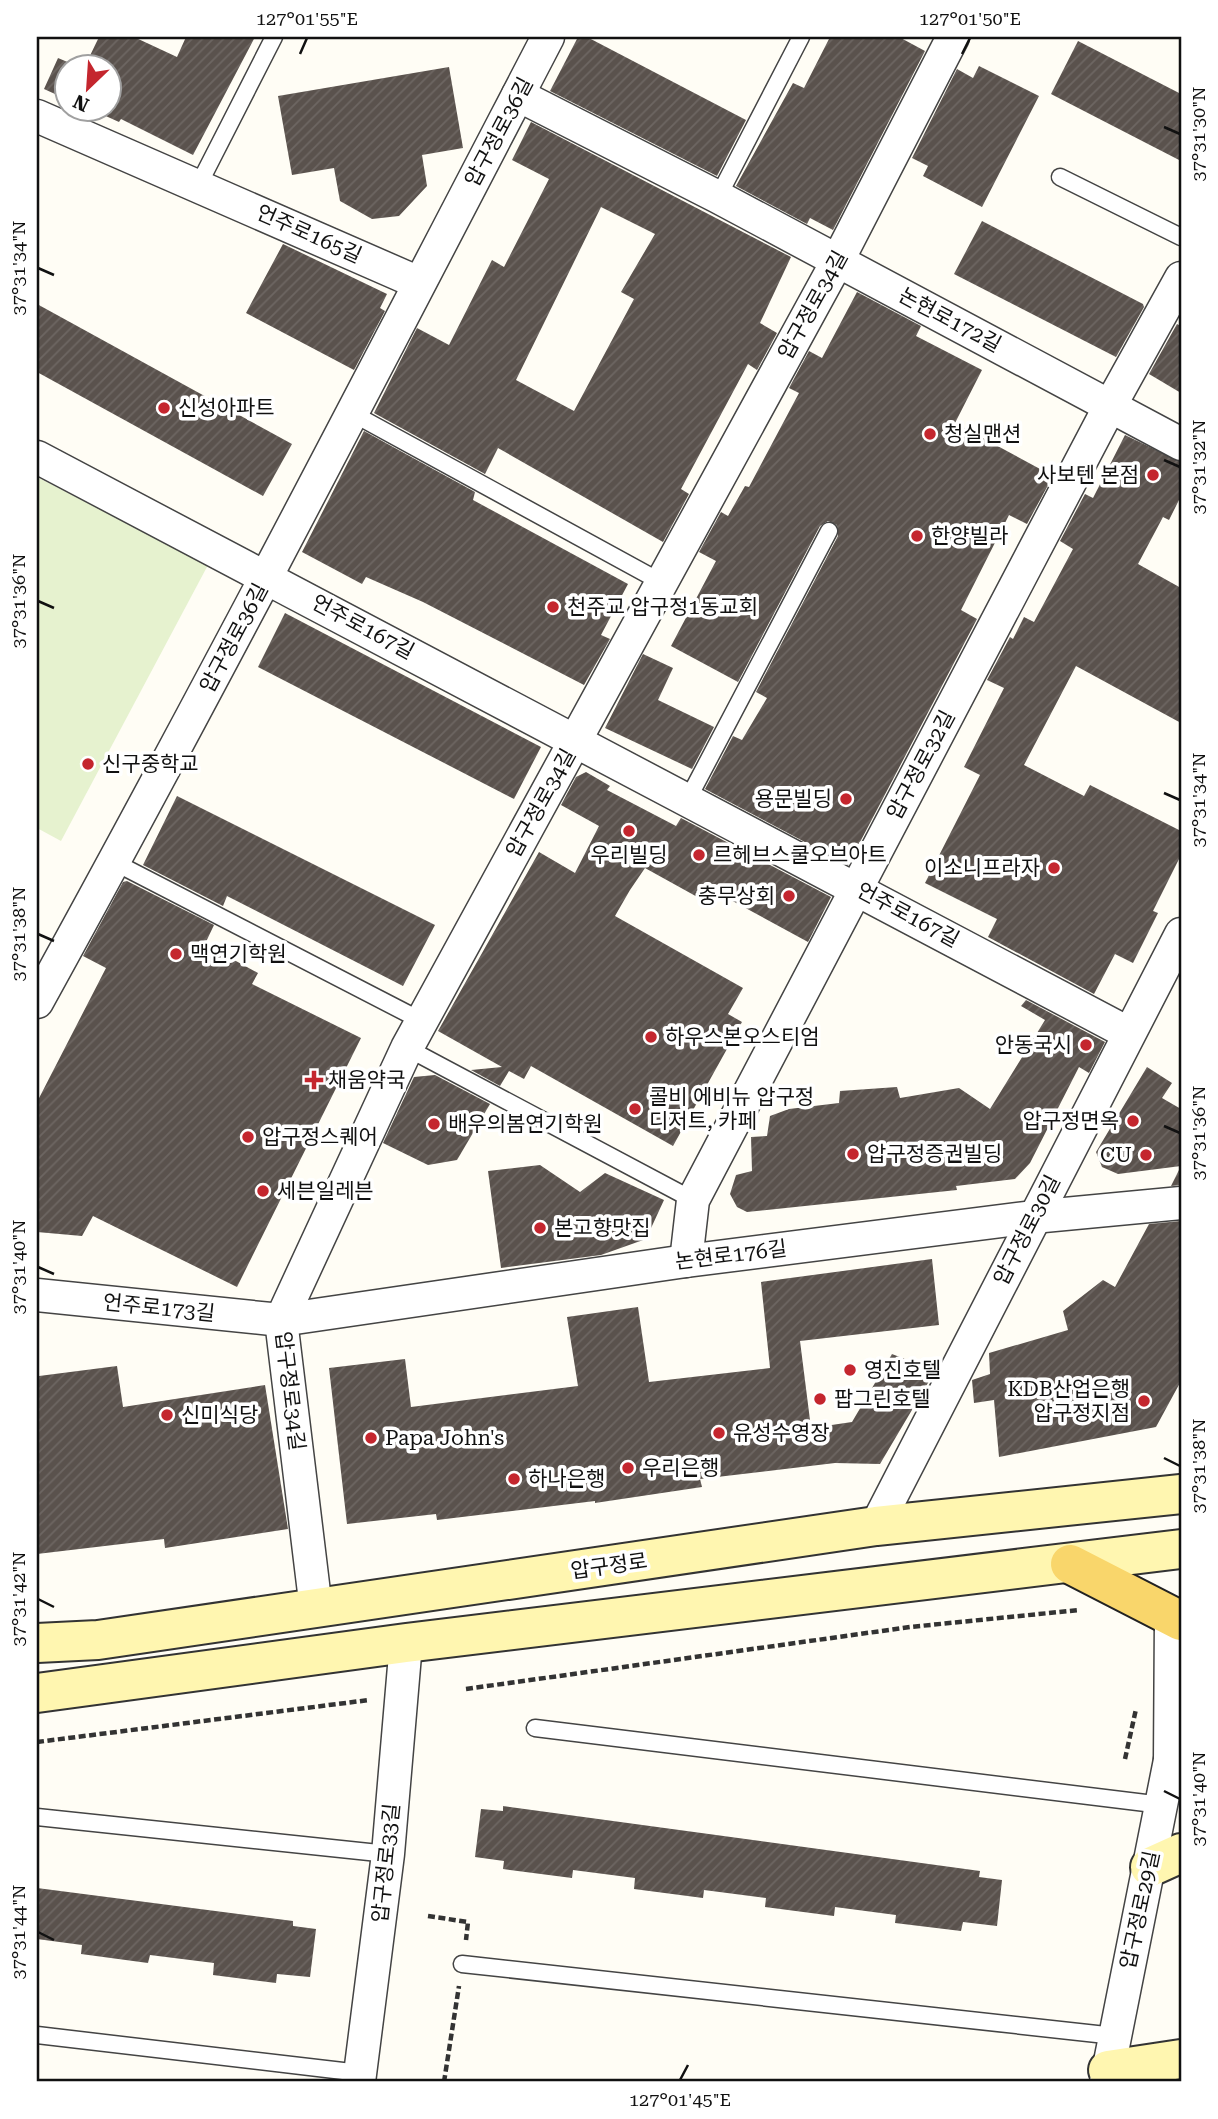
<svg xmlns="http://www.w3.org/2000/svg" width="1218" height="2119" font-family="'Roboto Serif','Noto Sans KR',serif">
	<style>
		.pitch { fill: #e6f2cf }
		.building { fill: url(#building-hatch); fill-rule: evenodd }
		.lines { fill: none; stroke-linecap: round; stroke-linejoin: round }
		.lane-casing { stroke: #444; stroke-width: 19 }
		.street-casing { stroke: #444; stroke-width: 35 }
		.secondary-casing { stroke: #333; stroke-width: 42 }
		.primary-casing { stroke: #222; stroke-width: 42 }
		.path { stroke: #333; stroke-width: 4.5; stroke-dasharray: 7 3.5; stroke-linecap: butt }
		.lane { stroke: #fff; stroke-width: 16 }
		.street { stroke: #fff; stroke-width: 32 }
		.secondary { stroke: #fff6b0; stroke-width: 38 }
		.primary { stroke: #f9d66b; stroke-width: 38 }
		.ticks { fill: none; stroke: #111; stroke-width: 2.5 }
		.poi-dot { fill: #c4262e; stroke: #fff; stroke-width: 2.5 }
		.labels { text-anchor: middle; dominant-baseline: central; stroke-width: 7; stroke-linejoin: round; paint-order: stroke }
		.street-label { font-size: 21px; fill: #111; stroke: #fff }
		.poi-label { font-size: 21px; fill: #111; stroke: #fff; text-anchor: start }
		.neatline { fill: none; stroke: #111; stroke-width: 2.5 }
		.ticks-label { font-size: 18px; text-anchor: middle; fill: #111 }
	</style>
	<defs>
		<pattern id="building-hatch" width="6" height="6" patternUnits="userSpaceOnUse" patternTransform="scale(1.75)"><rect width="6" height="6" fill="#5a524d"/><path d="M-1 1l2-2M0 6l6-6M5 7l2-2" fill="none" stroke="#6d6662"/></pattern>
	</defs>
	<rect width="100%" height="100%" fill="#fffdf5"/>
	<path class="pitch" d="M37,477L208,565L61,841L37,828Z"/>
	<g class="building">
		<path d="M99,37H134L177,57L186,37H255L193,155L121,119L119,122L88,108H108V66H85Z"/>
		<path d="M578,37H587L746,120L717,176L550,91Z"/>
		<path d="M830,37H899L925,51L833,230L810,218L807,224L736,186L793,83L804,88Z"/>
		<path d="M1078,41L1181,94V161L1051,94Z"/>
		<path d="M58,58L77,66H66V99L44,89Z"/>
		<path d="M979,66L1039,96L982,207L923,176L928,166L912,158L957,69L973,78Z"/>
		<path d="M449,67L463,148L422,155L427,186L399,216L372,219L340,201L334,168L292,175L278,96Z"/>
		<path d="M531,122L791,257L760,323L777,333L757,370L748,364L681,489L689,494L663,542L498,448L485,474L374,413L417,328L449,345L492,260L504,267L549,179L512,160ZM601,207L655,234L621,292L634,299L574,411L516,380Z"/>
		<path d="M982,221L1143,304L1144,307L1116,357L954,274Z"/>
		<path d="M283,244L387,294L380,308L385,311L354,370L246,313Z"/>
		<path d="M857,292L921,326L916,336L982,370L955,423L1053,476L1027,524L1009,515L961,610L977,619L848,865L705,789L733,736L742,740L767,698L756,692L838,536L837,525L828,521L820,526L738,682L671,646L716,561L699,552L721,512L728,516L745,486L749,487L799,393L789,388L809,351L822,358Z"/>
		<path d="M37,304L292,444L263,496L37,372Z"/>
		<path d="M1177,324L1181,326V393L1149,374Z"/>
		<path d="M364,431L475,492L473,500L628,584L601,635L610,639L584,685L423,602L366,577L362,584L302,552Z"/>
		<path d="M1125,435L1181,462V496L1169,520L1163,517L1138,564L1181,588V723L1076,666L1024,765L1084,796L1090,785L1181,831V855L1153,911L1158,913L1133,963L1115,954L1094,994L988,937L997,919L925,883L980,775L964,767L1004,688L987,680L1010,637L1013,639L1024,617L1034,622L1073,549L1060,541L1085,494L1093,498Z"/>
		<path d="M285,613L541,747L514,799L258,667Z"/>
		<path d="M643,654L673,668L658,700L714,727L692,769L605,728Z"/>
		<path d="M586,772L610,786L607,790L676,826L681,818L831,897L808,942L716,892L710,904L645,868L630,890L615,916L743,988L728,1014L742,1022L673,1146L531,1066L524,1079L509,1071L500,1086L471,1070L502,1067L438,1031L539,852L575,873L599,826L561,805L576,777Z"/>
		<path d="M177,796L435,925L403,986L227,896L223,906L143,865Z"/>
		<path d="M127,881L214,925L205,944L258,973L252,984L361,1038L237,1287L93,1216L82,1236L37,1232V1102L106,968L83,956L123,882Z"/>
		<path d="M1026,1000L1105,1042L1089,1073L1079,1067L1030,1163L1015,1179L956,1186L957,1190L747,1212L737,1207L730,1194L736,1175L752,1171L751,1137L767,1136L770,1116L789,1109L839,1103L840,1091L897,1087L900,1098L959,1088L990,1109L1045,1020L1021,1006Z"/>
		<path d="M1147,1067L1172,1083L1162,1098L1181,1109V1185L1171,1186L1181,1166L1118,1174L1102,1167L1096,1152Z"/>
		<path d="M435,1075L490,1104L457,1160L428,1165L383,1143L414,1077Z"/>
		<path d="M540,1165L580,1192L605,1173L664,1200L646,1239L601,1255L501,1268L488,1171Z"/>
		<path d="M1181,1221V1381L1156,1427L999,1457L994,1400L974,1403L972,1380L990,1374L989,1353L1068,1330L1063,1311L1103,1280L1115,1287L1149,1224Z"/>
		<path d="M932,1259L939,1325L800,1341L811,1428L852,1422L892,1354L935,1371L880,1464L835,1463L700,1479L702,1487L595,1503V1501L437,1520L436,1514L347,1524L329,1368L405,1359L411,1407L578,1386L567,1317L638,1307L649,1382L770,1368L761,1282Z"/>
		<path d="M117,1366L123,1407L265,1385L288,1529L165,1548L164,1539L37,1554L39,1376Z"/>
		<path d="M503,1806L980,1871L979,1877L1002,1880L997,1926L963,1922L961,1931L895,1923L896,1915L835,1907L834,1916L765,1907L766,1898L704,1890L703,1898L634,1889L635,1878L573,1870L572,1878L503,1869L504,1861L475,1857L481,1809L503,1811Z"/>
		<path d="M37,1888L293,1921V1926L316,1929L310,1977L277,1974L276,1983L213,1975L214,1963L150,1955L148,1963L81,1954L82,1945L37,1939Z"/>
	</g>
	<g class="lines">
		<defs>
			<g id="lane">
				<path d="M1060,177L1181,237"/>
				<path d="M198,186L274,37"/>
				<path d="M718,197L801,37"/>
				<path d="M350,412L661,582"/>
				<path d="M688,799L829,531"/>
				<path d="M114,862L422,1021"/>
				<path d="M407,1048L693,1200"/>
				<path d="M535,1728L1162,1805"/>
				<path d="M37,1817L388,1854"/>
				<path d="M462,1964L1115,2036"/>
				<path d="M37,2035L360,2073"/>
			</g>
			<g id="street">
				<path d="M518,95L718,197L1181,444"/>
				<path d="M37,116L419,283"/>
				<path d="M37,457L1128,1033"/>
				<path d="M37,1002C213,683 380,360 548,37"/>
				<path d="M686,1261L693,1200L1110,406L1181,278"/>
				<path d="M37,1295L281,1320L686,1261L1033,1217L1181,1203"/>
				<path d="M876,1526L1181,934"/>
				<path d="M316,1609L281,1320L407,1048L838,260L953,37"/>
				<path d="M1170,1760L1171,1615"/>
				<path d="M359,2082L388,1854L406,1643"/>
				<path d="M1106,2082L1170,1760L1181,1740"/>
			</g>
			<g id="secondary">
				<path d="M37,1643L98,1640L876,1526L1181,1494"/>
				<path d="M37,1693L406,1643L1181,1549"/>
				<path d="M1150,1867L1181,1853"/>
				<path d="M1108,2070L1181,2059"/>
			</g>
			<path id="primary" d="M1070,1564L1181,1621"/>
		</defs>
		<use href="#lane" class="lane-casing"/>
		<use href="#street" class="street-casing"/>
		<use href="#secondary" class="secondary-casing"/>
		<use href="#primary" class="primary-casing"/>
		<g class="path">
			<path d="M466,1689L910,1627L1079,1610"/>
			<path d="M37,1742L369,1700"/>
			<path d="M1125,1759L1136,1709"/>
			<path d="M428,1916L468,1922L466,1940"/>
			<path d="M444,2082L459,1986"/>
		</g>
		<use href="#lane" class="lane"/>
		<use href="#street" class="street"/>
		<use href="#secondary" class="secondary"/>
		<use href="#primary" class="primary"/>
	</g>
	<path class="ticks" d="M300,54L307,38M962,54L970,38M1164,127L1180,134M38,268L54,275M1164,460L1180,467M38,601L54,608M1164,793L1180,800M38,934L54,941M1164,1126L1180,1133M38,1267L54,1274M1164,1458L1180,1466M38,1599L54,1607M1164,1791L1180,1799M38,1932L54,1940M680,2080L688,2065"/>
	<g class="poi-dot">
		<circle cx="164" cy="408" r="7"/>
		<circle cx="930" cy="434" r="7"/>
		<circle cx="1153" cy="475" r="7"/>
		<circle cx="917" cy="536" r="7"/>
		<circle cx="553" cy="607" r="7"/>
		<circle cx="88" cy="764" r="7"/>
		<circle cx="846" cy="799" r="7"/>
		<circle cx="629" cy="831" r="7"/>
		<circle cx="699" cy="855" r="7"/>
		<circle cx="1054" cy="868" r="7"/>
		<circle cx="789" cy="896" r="7"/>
		<circle cx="176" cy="954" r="7"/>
		<circle cx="651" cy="1037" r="7"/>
		<circle cx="1086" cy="1045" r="7"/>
		<path d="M310.5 1069.5h7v7h7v7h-7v7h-7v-7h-7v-7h7z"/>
		<circle cx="635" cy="1109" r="7"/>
		<circle cx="1133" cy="1121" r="7"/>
		<circle cx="434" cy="1124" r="7"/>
		<circle cx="248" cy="1137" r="7"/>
		<circle cx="853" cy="1154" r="7"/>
		<circle cx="1146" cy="1155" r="7"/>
		<circle cx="263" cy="1191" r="7"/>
		<circle cx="540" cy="1228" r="7"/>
		<circle cx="850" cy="1370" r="7"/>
		<circle cx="820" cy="1399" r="7"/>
		<circle cx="1144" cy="1401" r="7"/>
		<circle cx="167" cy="1415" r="7"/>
		<circle cx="719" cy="1433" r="7"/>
		<circle cx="371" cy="1438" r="7"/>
		<circle cx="628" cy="1468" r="7"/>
		<circle cx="514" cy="1479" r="7"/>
	</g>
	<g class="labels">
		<g class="street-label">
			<text transform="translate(499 132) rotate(-62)">압구정로36길</text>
			<text transform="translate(309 234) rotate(24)">언주로165길</text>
			<text transform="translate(813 305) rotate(-61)">압구정로34길</text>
			<text transform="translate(950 320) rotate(28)">논현로172길</text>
			<text transform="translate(363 627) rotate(28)">언주로167길</text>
			<text transform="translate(234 638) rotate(-62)">압구정로36길</text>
			<text transform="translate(921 765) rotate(-62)">압구정로32길</text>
			<text transform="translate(541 803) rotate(-61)">압구정로34길</text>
			<text transform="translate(908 915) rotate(28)">언주로167길</text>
			<text transform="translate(1027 1230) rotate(-63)">압구정로30길</text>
			<text transform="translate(731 1255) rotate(-7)">논현로176길</text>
			<text transform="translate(159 1308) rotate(6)">언주로173길</text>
			<text transform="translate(290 1391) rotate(83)">압구정로34길</text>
			<text transform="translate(609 1566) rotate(-8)">압구정로</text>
			<text transform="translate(386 1863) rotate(-84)">압구정로33길</text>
			<text transform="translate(1140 1910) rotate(-78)">압구정로29길</text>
		</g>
		<g class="poi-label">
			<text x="178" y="408">신성아파트</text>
			<text x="944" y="434">청실맨션</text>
			<text x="1139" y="475" text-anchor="end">사보텐 본점</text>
			<text x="931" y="536">한양빌라</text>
			<text x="567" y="607">천주교 압구정1동교회</text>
			<text x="102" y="764">신구중학교</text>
			<text x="832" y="799" text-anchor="end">용문빌딩</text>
			<text x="629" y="855" text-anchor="middle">우리빌딩</text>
			<text x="713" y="855">르헤브스쿨오브아트</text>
			<text x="1040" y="868" text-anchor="end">이소니프라자</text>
			<text x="775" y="896" text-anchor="end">충무상회</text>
			<text x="190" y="954">맥연기학원</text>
			<text x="665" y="1037">하우스본오스티엄</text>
			<text x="1072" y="1045" text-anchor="end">안동국시</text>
			<text x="328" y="1080">채움약국</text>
			<text x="649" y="1097">콜비 에비뉴 압구정<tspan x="649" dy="24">디저트, 카페</tspan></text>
			<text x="1119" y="1121" text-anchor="end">압구정면옥</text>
			<text x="448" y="1124">배우의봄연기학원</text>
			<text x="262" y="1137">압구정스퀘어</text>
			<text x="867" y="1154">압구정증권빌딩</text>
			<text x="1132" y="1155" text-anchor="end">CU</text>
			<text x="277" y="1191">세븐일레븐</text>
			<text x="554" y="1228">본고향맛집</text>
			<text x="864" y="1370">영진호텔</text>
			<text x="1130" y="1389" text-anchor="end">KDB산업은행<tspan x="1130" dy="24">압구정지점</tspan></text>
			<text x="834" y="1399">팝그린호텔</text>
			<text x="181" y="1415">신미식당</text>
			<text x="733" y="1433">유성수영장</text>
			<text x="385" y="1438">Papa John's</text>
			<text x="642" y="1468">우리은행</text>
			<text x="528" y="1479">하나은행</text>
		</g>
	</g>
	<rect width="1218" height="2119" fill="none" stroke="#ffffff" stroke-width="77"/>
	<g transform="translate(88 88) rotate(205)"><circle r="33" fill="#ffffff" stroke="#a0a0a0" stroke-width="2"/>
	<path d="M0-5L12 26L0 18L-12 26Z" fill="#c4262e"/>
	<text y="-10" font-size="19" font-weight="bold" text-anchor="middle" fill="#111111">N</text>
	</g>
	<rect x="38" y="38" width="1142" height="2042" class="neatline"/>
	<g class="ticks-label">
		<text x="307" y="25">127°01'55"E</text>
		<text x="970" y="25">127°01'50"E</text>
		<text transform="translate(1199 134) rotate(-90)" y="6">37°31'30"N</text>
		<text transform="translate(19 268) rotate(-90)" y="6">37°31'34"N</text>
		<text transform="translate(1199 467) rotate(-90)" y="6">37°31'32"N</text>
		<text transform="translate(19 601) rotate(-90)" y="6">37°31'36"N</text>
		<text transform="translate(1199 800) rotate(-90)" y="6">37°31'34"N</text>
		<text transform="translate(19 934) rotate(-90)" y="6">37°31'38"N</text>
		<text transform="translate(1199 1133) rotate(-90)" y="6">37°31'36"N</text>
		<text transform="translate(19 1267) rotate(-90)" y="6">37°31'40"N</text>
		<text transform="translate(1199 1466) rotate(-90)" y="6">37°31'38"N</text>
		<text transform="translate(19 1599) rotate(-90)" y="6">37°31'42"N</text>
		<text transform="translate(1199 1799) rotate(-90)" y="6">37°31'40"N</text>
		<text transform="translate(19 1932) rotate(-90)" y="6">37°31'44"N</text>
		<text x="680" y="2106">127°01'45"E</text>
	</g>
</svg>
